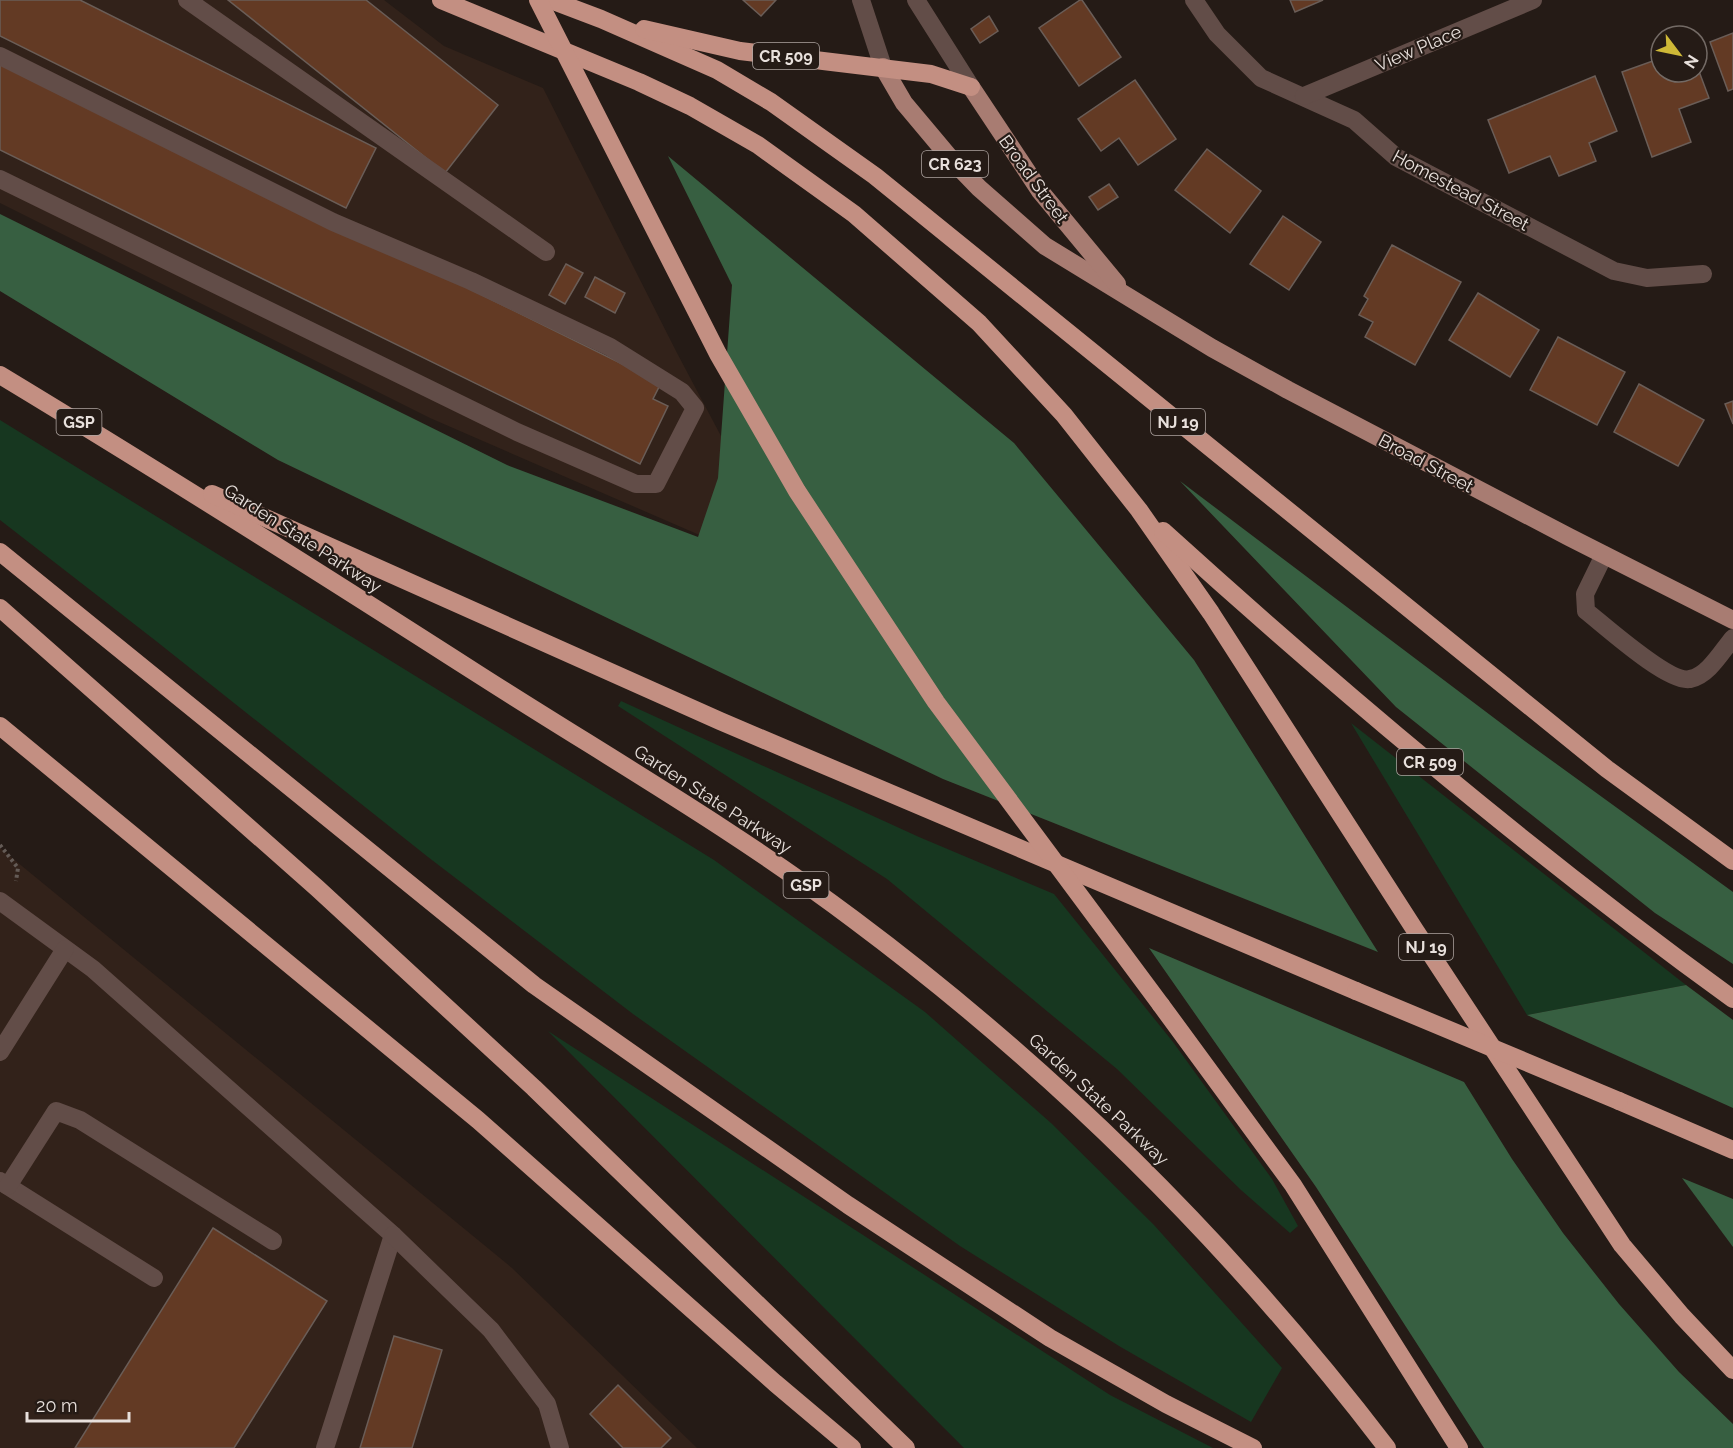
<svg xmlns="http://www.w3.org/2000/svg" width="1733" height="1448" font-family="Raleway,sans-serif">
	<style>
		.built { fill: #32221a }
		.green { fill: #173720 }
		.forest { fill: #375f41 }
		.building { fill: #633a24; stroke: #6a5d57; stroke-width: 1.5 }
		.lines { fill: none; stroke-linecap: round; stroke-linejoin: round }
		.path { stroke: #645b56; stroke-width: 4; stroke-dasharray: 3 3; stroke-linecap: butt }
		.minor { stroke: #624d48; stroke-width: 18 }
		.major { stroke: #a87c72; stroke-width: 18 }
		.highway { stroke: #c38f82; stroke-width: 18 }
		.highway-bridge { stroke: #c38f82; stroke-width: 18 }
		.labels { text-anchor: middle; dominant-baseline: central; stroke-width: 4.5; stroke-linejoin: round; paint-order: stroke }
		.shield { fill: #251b16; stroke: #aea5a1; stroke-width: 1.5 }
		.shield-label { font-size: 16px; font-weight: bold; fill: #e8e0dc }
		.street-label { font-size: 18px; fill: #e8e0dc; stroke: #251b16 }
	</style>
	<rect width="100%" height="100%" fill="#251b16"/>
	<g class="built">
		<path d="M0,0H384L444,46L543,88L677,353L739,470L803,580L430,418L0,203Z"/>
		<path d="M0,848L512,1268L697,1448H0Z"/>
	</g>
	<g class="green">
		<path d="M0,420L714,860L925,1012L1051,1123L1154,1225L1282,1368L1251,1422L1119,1346L960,1246L633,1014L428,857L156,641L0,520Z"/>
		<path d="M621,701L919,837L1054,894L1173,1042L1272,1179L1298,1226L1290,1233L1241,1190L1117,1069L887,879L618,706Z"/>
		<path d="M1351,723L1686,985L1527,1015Z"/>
		<path d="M548,1031L1110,1395L1213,1448H964Z"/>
	</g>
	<g class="forest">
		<path d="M668,156L1014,443L1194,660L1378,952L943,779L278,460L0,291V214L507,465L698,537L718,478L732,285Z"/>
		<path d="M1180,481L1522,739L1733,892V964L1655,913L1396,707Z"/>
		<path d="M1149,948L1464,1082L1512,1159L1563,1233L1619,1304L1679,1372L1733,1424V1448H1484L1316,1187Z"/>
		<path d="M1686,985L1733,1020V1108L1527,1015Z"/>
		<path d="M1682,1178L1733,1199V1247Z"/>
	</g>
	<g class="building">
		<path d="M0,0H80L376,148L346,208L0,36Z"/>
		<path d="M228,0H366L498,105L445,173Z"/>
		<path d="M743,0H776L761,16Z"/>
		<path d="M1080,0H1082L1121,57L1079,86L1039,28Z"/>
		<path d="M1290,0H1323L1295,12Z"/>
		<path d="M989,16L998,31L980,43L971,29Z"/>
		<path d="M1733,33V89L1728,91L1710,42Z"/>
		<path d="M0,58L661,383L653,399L668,406L640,464L0,150Z"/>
		<path d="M1661,58V72H1697V66L1709,98L1679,109L1691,142L1652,157L1622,72Z"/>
		<path d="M1595,76L1617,131L1589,143L1596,161L1559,176L1550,156L1509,173L1488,120Z"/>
		<path d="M1135,80L1176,139L1138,165L1119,138L1101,151L1078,119Z"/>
		<path d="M1207,149L1261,191L1230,233L1175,190Z"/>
		<path d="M1109,184L1118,197L1098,210L1089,197Z"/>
		<path d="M1283,216L1321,242L1289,290L1250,264Z"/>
		<path d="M1392,245L1461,282L1415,365L1365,337L1373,322L1359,315L1368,299L1364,296Z"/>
		<path d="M566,264L583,273L565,304L549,295Z"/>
		<path d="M595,277L625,293L615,313L585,297Z"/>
		<path d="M1478,293L1539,330L1510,377L1449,340Z"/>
		<path d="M1558,337L1625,372L1597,425L1530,390Z"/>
		<path d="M1639,384L1704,420L1678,466L1614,432Z"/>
		<path d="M1733,401V424L1725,404Z"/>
		<path d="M213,1228L327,1301L234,1448H75Z"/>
		<path d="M394,1336L442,1350L412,1448H360Z"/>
		<path d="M618,1385L671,1438L661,1448H623L590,1414Z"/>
	</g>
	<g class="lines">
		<path class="path" d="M0,845L18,868L16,881"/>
		<g class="minor">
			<path d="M187,0L546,252"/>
			<path d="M861,0L883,67"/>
			<path d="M916,0L971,87"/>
			<path d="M1194,0L1217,34L1261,78L1354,120L1396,157L1614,271L1647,278L1703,274"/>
			<path d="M0,56L333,222L471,281L610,347L682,392L695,408L656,484H636L517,432L0,179"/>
			<path d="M1304,96L1533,0"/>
			<path d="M1604,555L1585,594L1586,611C1604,625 1669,684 1690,679C1708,676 1722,651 1733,638"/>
			<path d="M0,901L93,969L393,1235L325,1448"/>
			<path d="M0,1052L65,949"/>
			<path d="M0,1181L154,1278"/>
			<path d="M8,1186L56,1111L80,1120L273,1241"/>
			<path d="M393,1235L491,1330L547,1404L560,1448"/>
		</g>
		<g class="major">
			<path d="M883,67L904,103L951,159L979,188L1045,246L1212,348L1288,390L1569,537L1733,620"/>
			<path d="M971,87L1040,191L1117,284"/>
		</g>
		<g class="highway">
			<path d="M441,0L639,82L690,106L758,145L854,214L979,323L1064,415L1139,510L1211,613L1415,930L1622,1245L1682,1316L1733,1370"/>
			<path d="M551,0L601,19L717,70L771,102L875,176L1607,769L1733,861"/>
			<path d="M644,29L740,51L931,74L971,87"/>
			<path d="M0,375C162,473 322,574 481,676C606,756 735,830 853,919C1054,1069 1235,1249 1387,1448"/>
			<path d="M212,494L720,721L1356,991"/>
			<path d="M1163,531C1345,696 1534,855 1733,999"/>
			<path d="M0,552L534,985L848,1205L1050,1338L1166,1404L1253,1448"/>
			<path d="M0,608L317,888L534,1088L906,1448"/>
			<path d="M0,726L478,1120L775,1383L852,1448"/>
			<path d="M1161,1005L1293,1185L1459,1448"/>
			<path d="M1619,1101L1733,1150"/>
		</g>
		<g class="highway-bridge">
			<path d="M538,0L718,354L797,491L936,702L1161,1005"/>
			<path d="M1356,991L1619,1101"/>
		</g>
	</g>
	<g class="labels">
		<g class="shield">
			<rect x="753" y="43" width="66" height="26" rx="4.5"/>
			<rect x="922" y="151" width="66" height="26" rx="4.5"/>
			<rect x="56.5" y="409" width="45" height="26" rx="4.5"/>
			<rect x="1151" y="409" width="54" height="26" rx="4.5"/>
			<rect x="1397" y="749" width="66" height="26" rx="4.5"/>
			<rect x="783.5" y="872" width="45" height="26" rx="4.5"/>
			<rect x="1399" y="934" width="54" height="26" rx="4.5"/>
		</g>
		<g class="shield-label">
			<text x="786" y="56">CR 509</text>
			<text x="955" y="164">CR 623</text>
			<text x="79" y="422">GSP</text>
			<text x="1178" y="422">NJ 19</text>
			<text x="1430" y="762">CR 509</text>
			<text x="806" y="885">GSP</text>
			<text x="1426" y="947">NJ 19</text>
		</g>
		<g class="street-label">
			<text transform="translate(1418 48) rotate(-23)">View Place</text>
			<text transform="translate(1034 179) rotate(54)">Broad Street</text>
			<text transform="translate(1461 190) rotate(28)">Homestead Street</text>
			<text transform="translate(1426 463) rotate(28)">Broad Street</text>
			<text transform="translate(303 538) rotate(33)">Garden State Parkway</text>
			<text transform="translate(713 799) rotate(33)">Garden State Parkway</text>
			<text transform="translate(1099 1099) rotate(43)">Garden State Parkway</text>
		</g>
	</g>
	<g transform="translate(1679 54) rotate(122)"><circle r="28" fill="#251b16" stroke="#736a65" stroke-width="1.5"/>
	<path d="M0-4.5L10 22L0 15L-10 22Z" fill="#ceb837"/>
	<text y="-9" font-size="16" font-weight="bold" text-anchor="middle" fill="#e8e0dc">N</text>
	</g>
	<path d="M27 1412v9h102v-9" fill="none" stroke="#e8e0dc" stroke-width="3"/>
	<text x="36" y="1412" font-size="18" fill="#e8e0dc" stroke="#251b16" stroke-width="4.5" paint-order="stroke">20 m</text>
</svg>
